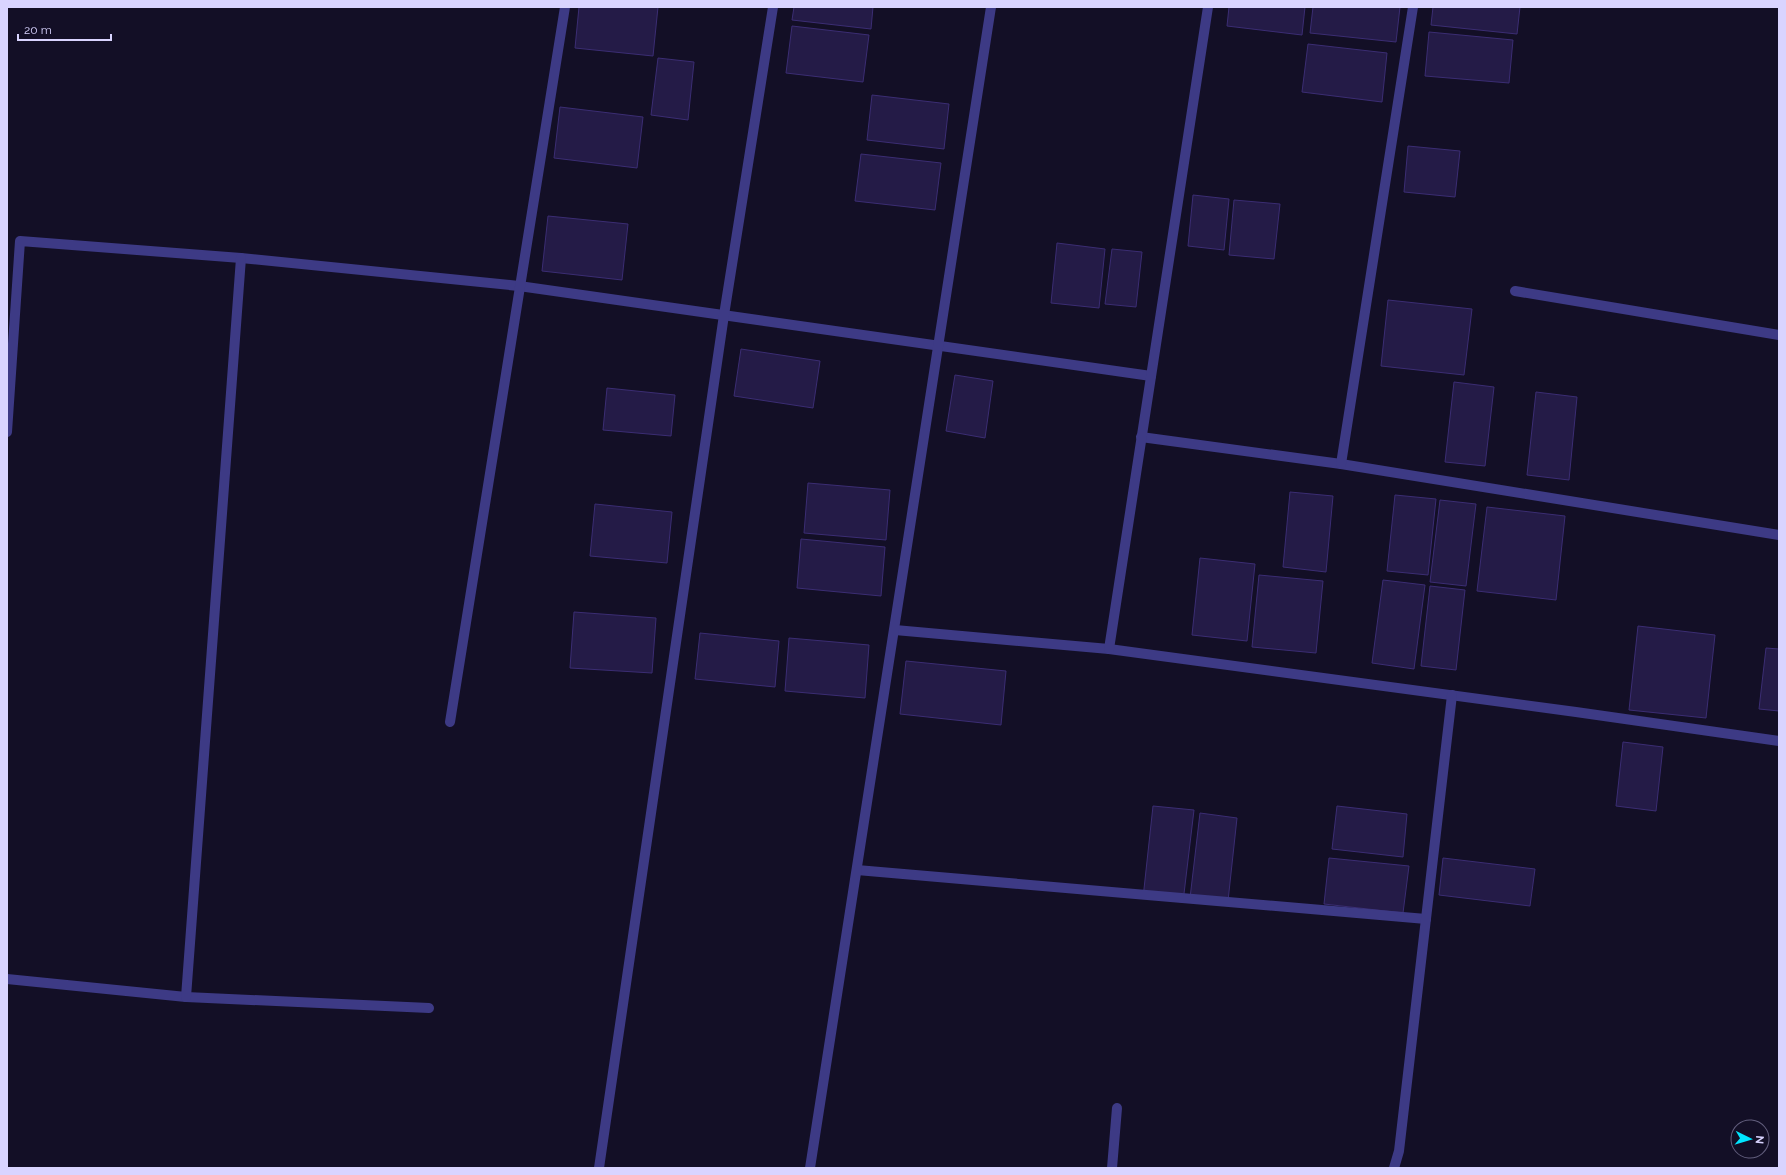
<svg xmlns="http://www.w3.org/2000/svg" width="1786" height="1175" font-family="Raleway,sans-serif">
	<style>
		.building { fill: #241b47; stroke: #3b2d73 }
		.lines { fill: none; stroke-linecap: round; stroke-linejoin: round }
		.street { stroke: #3d3a85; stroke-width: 10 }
	</style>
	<rect width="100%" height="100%" fill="#130f26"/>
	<g class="building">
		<path d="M579,7H658L653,56L575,48Z"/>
		<path d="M794,7H873L871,29L792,20Z"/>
		<path d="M1229,7H1305L1302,35L1227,26Z"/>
		<path d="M1313,7H1400L1396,42L1310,33Z"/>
		<path d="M1433,7H1520L1517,34L1431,25Z"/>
		<path d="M792,26L869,35L863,82L786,73Z"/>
		<path d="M1429,32L1513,40L1509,83L1425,76Z"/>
		<path d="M1308,44L1387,53L1382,102L1302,92Z"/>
		<path d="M658,58L694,62L688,120L651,115Z"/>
		<path d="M872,95L949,104L944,149L867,140Z"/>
		<path d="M560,107L643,117L637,168L554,158Z"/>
		<path d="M1408,146L1460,151L1455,197L1404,192Z"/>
		<path d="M861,154L941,163L935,210L855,201Z"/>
		<path d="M1193,195L1229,199L1224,250L1188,246Z"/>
		<path d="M1234,200L1280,204L1274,259L1229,255Z"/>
		<path d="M548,216L628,224L622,280L542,271Z"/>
		<path d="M1057,243L1105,249L1099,308L1051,303Z"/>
		<path d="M1112,249L1142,252L1136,307L1105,304Z"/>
		<path d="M1388,300L1472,309L1464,375L1381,366Z"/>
		<path d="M741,349L820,361L813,408L734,396Z"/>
		<path d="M955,375L993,381L985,438L946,431Z"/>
		<path d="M1454,382L1494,387L1485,466L1445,462Z"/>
		<path d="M607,388L675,395L671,436L603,430Z"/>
		<path d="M1536,392L1577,397L1569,480L1527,475Z"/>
		<path d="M808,483L890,490L886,540L804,533Z"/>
		<path d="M1290,492L1333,496L1326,572L1283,567Z"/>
		<path d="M1395,495L1436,499L1428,575L1387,571Z"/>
		<path d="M1440,500L1476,504L1466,586L1430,582Z"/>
		<path d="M595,504L672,512L667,563L590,556Z"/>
		<path d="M1487,507L1565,516L1556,600L1477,591Z"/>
		<path d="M801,539L885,547L881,596L797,588Z"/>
		<path d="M1200,558L1255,564L1247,641L1192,635Z"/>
		<path d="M1259,575L1323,581L1316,653L1252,647Z"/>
		<path d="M1383,580L1425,585L1414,669L1372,663Z"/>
		<path d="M1430,586L1465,590L1456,670L1421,666Z"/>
		<path d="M574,612L656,618L652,673L570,668Z"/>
		<path d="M1638,626L1715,635L1706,718L1629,710Z"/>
		<path d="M700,633L779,641L775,687L695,679Z"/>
		<path d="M789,638L869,645L865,698L785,691Z"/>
		<path d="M1766,648L1779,649V711L1759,709Z"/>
		<path d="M906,661L1006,671L1001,725L900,714Z"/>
		<path d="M1623,742L1663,747L1656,811L1616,806Z"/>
		<path d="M1153,806L1194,810L1183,902L1143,898Z"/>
		<path d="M1337,806L1407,814L1403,857L1332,849Z"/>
		<path d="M1200,813L1237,818L1228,901L1190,898Z"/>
		<path d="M1329,858L1409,866L1403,913L1324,904Z"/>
		<path d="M1443,858L1535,869L1530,906L1439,895Z"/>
	</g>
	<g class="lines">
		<g class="street">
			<path d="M1515,291L1779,335"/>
			<path d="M7,432L20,241L241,258L519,286L1151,376"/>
			<path d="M1141,437L1341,464L1779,535"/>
			<path d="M1341,464L1413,7"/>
			<path d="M895,630L1109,649L1576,712L1779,741"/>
			<path d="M1109,649L1208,7"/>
			<path d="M450,722L565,7"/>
			<path d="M857,870L1426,919"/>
			<path d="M7,979L186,997L429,1008"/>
			<path d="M186,997L241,258"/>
			<path d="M599,1168L724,315L773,7"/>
			<path d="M810,1168L991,7"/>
			<path d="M1112,1168L1117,1108"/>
			<path d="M1394,1168L1399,1151L1452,695"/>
		</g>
	</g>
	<rect width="1786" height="1175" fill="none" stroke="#d9d4ff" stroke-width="16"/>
	<g transform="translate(1750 1139) rotate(95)"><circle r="19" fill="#130f26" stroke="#625e7d"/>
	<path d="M0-3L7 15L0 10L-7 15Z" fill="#00e5ff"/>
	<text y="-6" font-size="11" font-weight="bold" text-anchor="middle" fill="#d9d4ff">N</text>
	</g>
	<path d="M18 34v6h93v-6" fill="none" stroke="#d9d4ff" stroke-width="2"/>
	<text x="24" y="34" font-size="12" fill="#d9d4ff" stroke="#130f26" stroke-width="3" paint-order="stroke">20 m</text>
</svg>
